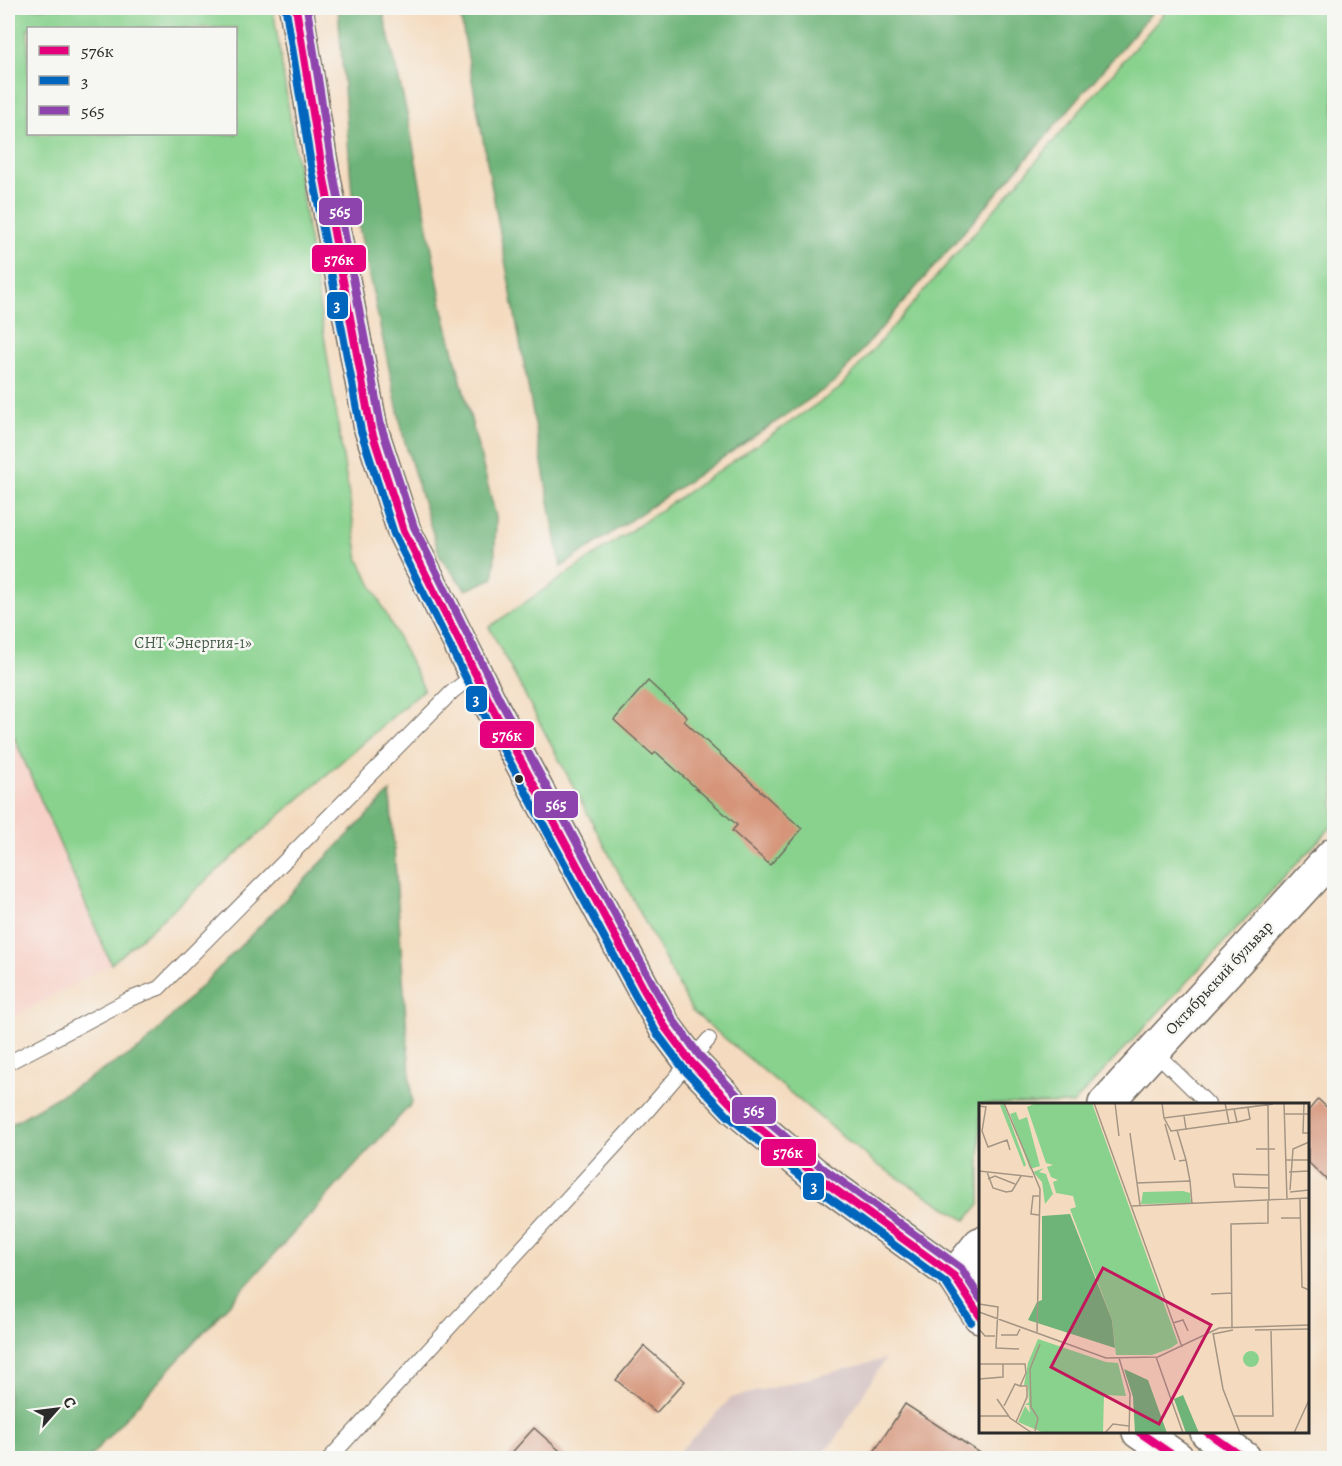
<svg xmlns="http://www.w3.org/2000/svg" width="1342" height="1466" font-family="Alegreya,serif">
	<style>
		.built { fill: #f7d1c7 }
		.industrial { fill: #d2bfc0 }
		.green { fill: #89d28e; stroke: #5a7e5c; stroke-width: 1.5; fill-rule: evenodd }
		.forest { fill: #6eb479; stroke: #4c7052; stroke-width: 1.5 }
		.building { fill: #d6957a }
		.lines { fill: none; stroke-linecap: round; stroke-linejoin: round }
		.lane-casing { stroke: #71695f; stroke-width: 16 }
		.secondary-casing { stroke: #71695f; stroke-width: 36 }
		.lane { stroke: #fff; stroke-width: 14 }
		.secondary { stroke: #fff; stroke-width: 33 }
		.bus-1-casing { stroke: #f6f6f2; stroke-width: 12 }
		.bus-2-casing { stroke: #f6f6f2; stroke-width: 12 }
		.bus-3-casing { stroke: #f6f6f2; stroke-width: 12 }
		.bus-1 { stroke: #e5007d; stroke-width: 8 }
		.bus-2 { stroke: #0065bd; stroke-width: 8 }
		.bus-3 { stroke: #8e44ad; stroke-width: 8 }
		.bus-dot { fill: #2b2b2b; stroke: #f6f6f2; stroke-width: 2 }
		.labels { text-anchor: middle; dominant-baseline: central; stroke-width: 5; stroke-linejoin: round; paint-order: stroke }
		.park-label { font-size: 16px; fill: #475d49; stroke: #f6f6f2 }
		.street-label { font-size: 16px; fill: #2b2b2b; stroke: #f6f6f2 }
		.inset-road { fill: none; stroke: #a49584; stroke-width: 1.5 }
		.view { fill: #c2185b; fill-opacity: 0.15; stroke: #c2185b; stroke-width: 3 }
		.inset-edge { fill: none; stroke: #2b2b2b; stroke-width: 3 }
		.line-badge { stroke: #f6f6f2; stroke-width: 2 }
		.badge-label { font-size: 16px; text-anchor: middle; font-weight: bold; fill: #fff }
	</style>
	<rect width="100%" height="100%" fill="#f6f6f2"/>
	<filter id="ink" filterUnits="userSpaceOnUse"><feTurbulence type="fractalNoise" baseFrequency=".0167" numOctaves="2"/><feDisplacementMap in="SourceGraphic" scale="12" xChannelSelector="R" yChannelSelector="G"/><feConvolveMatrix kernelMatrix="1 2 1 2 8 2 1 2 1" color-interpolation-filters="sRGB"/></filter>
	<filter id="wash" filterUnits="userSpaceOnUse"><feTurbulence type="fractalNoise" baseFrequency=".008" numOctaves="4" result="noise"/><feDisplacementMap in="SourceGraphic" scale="24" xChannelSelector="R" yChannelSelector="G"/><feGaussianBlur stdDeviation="1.35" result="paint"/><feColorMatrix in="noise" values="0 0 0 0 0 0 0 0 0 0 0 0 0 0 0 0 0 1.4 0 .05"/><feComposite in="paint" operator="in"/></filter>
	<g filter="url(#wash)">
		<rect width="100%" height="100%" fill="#f4dbbf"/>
		<path class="built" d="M8,723L111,964L8,1020Z"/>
		<path class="industrial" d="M885,1359L835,1440L817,1458H673L731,1398Z"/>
		<g class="green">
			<path d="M8,8H273L359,560L424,689L111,964L8,723ZM28,28H236V134H28Z"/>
			<path d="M1169,8H1334V824L1073,1104H980V1204L966,1220L876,1164L692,1011L489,627L839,389Z"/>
		</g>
		<g class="forest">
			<path d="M338,8H382L408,118L443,310L496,517L494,578L466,590L440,557L404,439L352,194Z"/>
			<path d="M459,8H1156L835,382L561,567Z"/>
			<path d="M390,792L412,1103L89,1458H8V1126L141,1048Z"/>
		</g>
		<g id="blocks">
			<g class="building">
				<path d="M648,681L687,717L684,721L802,829L770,865L732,831L737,825L656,752L653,755L614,720Z"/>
				<path d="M1318,1099L1335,1115V1188L1308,1162V1111Z"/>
				<path d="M644,1346L685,1381L656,1413L616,1380Z"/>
				<path d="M905,1404L988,1458H870Z"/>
				<path d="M534,1428L568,1458H507Z"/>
			</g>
		</g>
	</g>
	<g filter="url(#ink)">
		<use href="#blocks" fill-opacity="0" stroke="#71695f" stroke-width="1.5"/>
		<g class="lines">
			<defs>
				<g id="lane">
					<path d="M1154,1051L1208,1104"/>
					<path d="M8,1063L130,999L159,988L452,692L475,674"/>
					<path d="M330,1458L648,1110L709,1039"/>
				</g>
				<g id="secondary">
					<path d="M296,8L321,163L371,429L404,531L492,707L643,988L665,1027L691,1062L735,1108L814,1174L954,1276L980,1287"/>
					<path d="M1105,1104L1334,854"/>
					<path d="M954,1276L980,1316"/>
					<path d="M954,1276L980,1244"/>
					<path d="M1139,1432L1177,1458"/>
					<path d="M1207,1432L1244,1458"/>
				</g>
			</defs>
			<use href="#lane" class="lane-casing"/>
			<use href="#secondary" class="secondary-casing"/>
			<use href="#lane" class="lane"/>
			<use href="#secondary" class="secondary"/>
			<defs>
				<g id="bus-1">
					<path d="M296,8L321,163L371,429L404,531L492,707L643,988L665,1027L691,1062L735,1108L814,1174L954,1276L980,1316"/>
					<path d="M1139,1432L1177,1458"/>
					<path d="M1207,1432L1244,1458"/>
				</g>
				<path id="bus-2" d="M286,10L311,165L361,431L394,534L483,712L634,993L656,1032L683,1068L727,1115L808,1182L946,1283L971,1322"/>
				<path id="bus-3" d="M307,8L331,161L381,426L414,527L501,702L652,983L674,1021L699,1055L742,1100L820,1166L961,1268L980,1298"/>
			</defs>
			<use href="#bus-1" class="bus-1-casing"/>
			<use href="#bus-2" class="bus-2-casing"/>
			<use href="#bus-3" class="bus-3-casing"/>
			<use href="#bus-1" class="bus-1"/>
			<use href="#bus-2" class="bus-2"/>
			<use href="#bus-3" class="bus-3"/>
		</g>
	</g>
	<circle class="bus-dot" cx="519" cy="779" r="5"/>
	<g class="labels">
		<g class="park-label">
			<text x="193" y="643">СНТ «Энергия-1»</text>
		</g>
		<g class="street-label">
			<text transform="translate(1219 978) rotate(-47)">Октябрьский бульвар</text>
		</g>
	</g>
	<g transform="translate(979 1103)">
		<rect width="330" height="330" fill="#f4dbbf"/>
		<path d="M57,0H113L199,240L192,245L173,252H137L133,217L91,106L97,104L94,93L77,90L74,79L79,77L72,74L68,64L74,62L67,60L48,4ZM25,1L47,62L45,64L21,2ZM37,9L40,17L48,14L61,63L51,66L31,11ZM65,65L60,69L67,71L74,91L66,101L63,79L54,69ZM204,88L211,90L212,100L162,101L164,89ZM59,236L127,259L139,260L147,293L125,292L124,330H65L39,319L46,303L51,310L50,302H46L50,299L49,282H45L49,260ZM264 256a8 8 0 1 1 16 0a8 8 0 1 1-16 0Z" fill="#89d28e"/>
		<path d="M91,111L133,217L136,245L49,217L58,199L63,197V113ZM145,266L169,277L188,330H156L154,294ZM204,292L220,330H207L195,296Z" fill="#6eb479"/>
		<path class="inset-road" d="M25,0L61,86L58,231M115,0L203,244M136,0L140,33M183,0L185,15L294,1M246,0L250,20M305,0L308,97M325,0L324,30H330M289,1L290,98M0,3L7,4L3,28L9,44L28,37L31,47M255,6L258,19L271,16L269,5M305,11H330M185,15L192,28L207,26L205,13M186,21L196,57M207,26L258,19M198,27L207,57L200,58M151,30L158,80M277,46H296M207,57L211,78M306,57H330M0,68L54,74M8,69L14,85L27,89L33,88L42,73M310,69L330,68M290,72L254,71L256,84L290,85M9,76L16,73L36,81M311,87L314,46L330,39M311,89L330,87M321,96L323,184L330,187M161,102L158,80L211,78L213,101M153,103L330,95M60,112L52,111L54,93H60M302,115H321M232,191L253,190M0,201L19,204L17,245L40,246M0,209L127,255L179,254L240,225L330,222M194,220L204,217L209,228M253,224L252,121L289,120V98M0,226L6,233H16M276,227L330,226M234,230L244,286L261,330M234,231L254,227M22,232H38L41,226M177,254L204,330M140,255L151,291L150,330M0,261H24V274L0,276M24,261H46L47,270L41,283L36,281L25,303M18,296L31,315L53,330M0,313H29M254,313H294L292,228M37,319L48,294V283H41M56,328L59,315L52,304L51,266L61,241M126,330L134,321L150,323M315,330L330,297"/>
		<path class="view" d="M124,165L232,222L180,321L72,264Z"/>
		<rect width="330" height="330" class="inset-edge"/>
	</g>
	<g class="line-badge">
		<rect x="318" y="197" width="45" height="29" rx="6" fill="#8e44ad"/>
		<rect x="311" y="244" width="56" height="29" rx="6" fill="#e5007d"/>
		<rect x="326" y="291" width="23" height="29" rx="6" fill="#0065bd"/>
		<rect x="465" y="685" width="23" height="28" rx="6" fill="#0065bd"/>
		<rect x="479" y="720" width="56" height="29" rx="6" fill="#e5007d"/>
		<rect x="533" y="790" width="46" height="29" rx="6" fill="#8e44ad"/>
		<rect x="731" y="1096" width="46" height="29" rx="6" fill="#8e44ad"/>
		<rect x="760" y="1138" width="57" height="29" rx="6" fill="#e5007d"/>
		<rect x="802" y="1172" width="23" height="29" rx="6" fill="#0065bd"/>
	</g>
	<g class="badge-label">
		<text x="340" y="217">565</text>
		<text x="339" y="265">576к</text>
		<text x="337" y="311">3</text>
		<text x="476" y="705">3</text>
		<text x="507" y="741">576к</text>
		<text x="556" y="810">565</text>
		<text x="754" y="1116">565</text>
		<text x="788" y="1158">576к</text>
		<text x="814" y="1192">3</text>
	</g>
	<rect width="1342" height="1466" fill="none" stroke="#f6f6f2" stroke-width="30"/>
	<rect x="27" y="27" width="210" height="108" fill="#f6f6f2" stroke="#a5a5a2" stroke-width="1.5"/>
	<rect x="39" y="46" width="30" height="9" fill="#e5007d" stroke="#a5a5a2" stroke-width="1.5"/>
	<text x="81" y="57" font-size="18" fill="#2b2b2b">576к</text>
	<rect x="39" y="76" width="30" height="9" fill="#0065bd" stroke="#a5a5a2" stroke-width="1.5"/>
	<text x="81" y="87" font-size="18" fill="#2b2b2b">3</text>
	<rect x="39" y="106" width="30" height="9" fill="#8e44ad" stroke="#a5a5a2" stroke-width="1.5"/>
	<text x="81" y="117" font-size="18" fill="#2b2b2b">565</text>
	<g transform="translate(57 1409) rotate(62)" stroke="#f6f6f2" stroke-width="4.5" paint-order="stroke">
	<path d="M0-4.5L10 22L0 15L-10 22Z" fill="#2b2b2b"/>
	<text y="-9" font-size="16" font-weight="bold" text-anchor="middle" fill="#2b2b2b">С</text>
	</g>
</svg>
